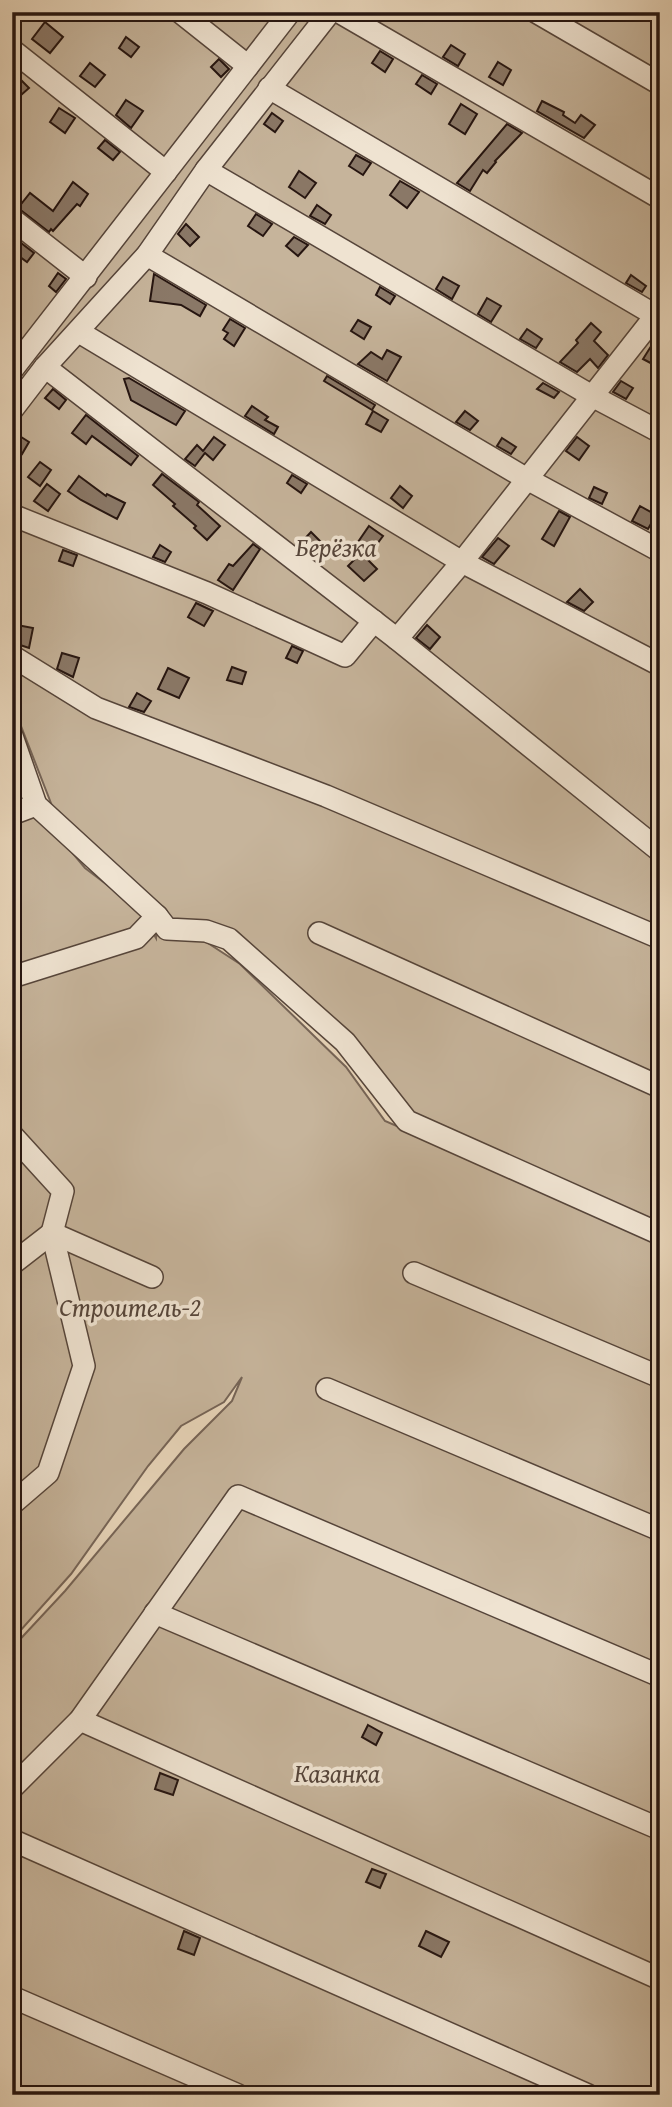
<svg xmlns="http://www.w3.org/2000/svg" width="672" height="2107" font-family="'Gentium Book Plus',serif">
	<style>
		.green { fill: #c6b49b; stroke: #766456; stroke-width: 2 }
		.building { fill: #8a7867; stroke: #261510; stroke-width: 2 }
		.lines { fill: none; stroke-linecap: round; stroke-linejoin: round }
		.minor-casing { stroke: #56453a; stroke-width: 24 }
		.minor { stroke: #efe3d1; stroke-width: 21 }
		.labels { text-anchor: middle; dominant-baseline: central; stroke-width: 7; stroke-linejoin: round; paint-order: stroke }
		.park-label { font-size: 26px; font-style: italic; fill: #56453a; stroke: #efe3d1 }
	</style>
	<rect width="100%" height="100%" fill="#e7d4b8"/>
	<filter id="stains"><feTurbulence type="fractalNoise" baseFrequency=".00286" numOctaves="4"/><feColorMatrix values="0 0 0 0 .2 0 0 0 0 .09 0 0 0 0 .02 0 0 0 .5 -.17"/></filter>
	<radialGradient id="worn" r=".72"><stop offset=".6" stop-color="#630" stop-opacity="0"/><stop offset="1" stop-color="#630" stop-opacity=".3"/></radialGradient>
	<g class="green">
		<path d="M12,12H660V1230L391,1108L338,1038L218,934L172,922L56,816L12,703Z"/>
		<path d="M12,741L39,813L85,868L139,909L156,938V935L197,936L240,964L346,1067L385,1121L660,1240V2095H12V1648L65,1591L184,1449L232,1401L242,1377L224,1402L181,1426L148,1466L71,1574L12,1640Z"/>
	</g>
	<g class="building">
		<path d="M45,22L63,37L50,53L32,39Z"/>
		<path d="M126,37L139,47L131,57L119,48Z"/>
		<path d="M451,45L465,54L458,66L443,57Z"/>
		<path d="M380,51L393,59L385,72L372,63Z"/>
		<path d="M219,59L229,69L221,77L211,67Z"/>
		<path d="M498,62L511,70L503,85L489,77Z"/>
		<path d="M90,63L105,75L95,87L80,76Z"/>
		<path d="M12,71L29,88L12,103Z"/>
		<path d="M422,75L437,84L431,94L416,84Z"/>
		<path d="M126,100L143,111L131,128L116,115Z"/>
		<path d="M542,101L564,112L563,115L575,123L581,115L595,125L584,138L537,111Z"/>
		<path d="M461,104L477,114L465,134L449,124Z"/>
		<path d="M59,108L75,118L65,133L50,122Z"/>
		<path d="M272,113L283,121L275,132L264,124Z"/>
		<path d="M507,124L522,133L495,161L496,162L487,173L483,170L470,191L457,183Z"/>
		<path d="M105,140L120,152L113,160L98,148Z"/>
		<path d="M356,155L371,163L363,175L349,166Z"/>
		<path d="M299,171L316,183L305,198L289,187Z"/>
		<path d="M400,181L419,192L407,208L390,195Z"/>
		<path d="M73,182L88,194L80,206L77,204L53,231L51,229L49,232L18,208L30,193L53,211Z"/>
		<path d="M317,205L331,215L325,224L310,216Z"/>
		<path d="M256,214L272,224L263,236L248,226Z"/>
		<path d="M186,224L199,237L190,246L178,234Z"/>
		<path d="M12,236L34,253L27,262L12,251Z"/>
		<path d="M294,237L308,245L298,256L286,246Z"/>
		<path d="M58,273L66,279L56,292L49,286Z"/>
		<path d="M154,274L206,305L200,316L181,305L150,301Z"/>
		<path d="M631,275L646,286L642,292L626,283Z"/>
		<path d="M443,277L459,286L452,299L436,289Z"/>
		<path d="M380,287L395,296L390,304L376,295Z"/>
		<path d="M487,298L501,306L491,322L478,314Z"/>
		<path d="M230,319L245,328L234,346L224,339L228,333L223,330Z"/>
		<path d="M358,320L371,327L364,339L351,331Z"/>
		<path d="M591,323L601,332L594,341L608,355L598,368L590,359L577,372L560,362L578,343L576,340Z"/>
		<path d="M527,329L542,339L536,348L520,339Z"/>
		<path d="M660,332V368L643,359Z"/>
		<path d="M387,350L401,357L387,381L358,364L371,352L382,359Z"/>
		<path d="M327,376L375,405L372,410L324,381Z"/>
		<path d="M129,378L185,411L176,425L131,400L124,379Z"/>
		<path d="M621,381L633,388L626,399L613,392Z"/>
		<path d="M543,383L559,392L554,398L537,389Z"/>
		<path d="M53,389L66,400L59,409L45,398Z"/>
		<path d="M252,406L268,417L265,420L278,427L274,434L245,416Z"/>
		<path d="M373,411L388,420L381,432L366,424Z"/>
		<path d="M465,411L478,421L470,430L456,422Z"/>
		<path d="M86,415L138,456L131,465L92,436L86,444L72,433Z"/>
		<path d="M18,435L29,442L22,454L12,448Z"/>
		<path d="M214,437L225,445L213,460L205,453L195,466L185,459L197,445L203,451Z"/>
		<path d="M577,437L589,446L579,460L566,451Z"/>
		<path d="M502,438L516,447L511,454L497,446Z"/>
		<path d="M40,462L51,470L40,486L28,477Z"/>
		<path d="M162,474L199,502L197,505L220,526L207,540L194,528L196,526L173,506L175,504L153,485Z"/>
		<path d="M292,475L307,484L301,493L287,483Z"/>
		<path d="M79,476L106,496L107,494L125,503L117,519L81,500L68,491Z"/>
		<path d="M47,484L60,494L48,511L34,501Z"/>
		<path d="M400,486L412,496L403,508L391,498Z"/>
		<path d="M594,487L607,493L602,504L589,498Z"/>
		<path d="M640,506L656,515L648,529L632,521Z"/>
		<path d="M559,511L570,517L554,546L542,539Z"/>
		<path d="M369,526L383,536L371,552L358,542Z"/>
		<path d="M311,532L323,544L312,556L298,546Z"/>
		<path d="M498,538L509,546L494,564L482,557Z"/>
		<path d="M253,544L260,549L233,590L218,580L229,564L233,566Z"/>
		<path d="M160,545L171,552L165,562L153,557Z"/>
		<path d="M63,550L77,555L73,566L59,561Z"/>
		<path d="M361,553L377,569L364,581L348,566Z"/>
		<path d="M580,589L593,602L584,611L567,602Z"/>
		<path d="M196,603L213,611L204,626L188,617Z"/>
		<path d="M17,625L33,628L29,648L14,643Z"/>
		<path d="M427,625L440,637L430,649L416,638Z"/>
		<path d="M292,646L303,651L297,663L286,658Z"/>
		<path d="M62,653L79,658L73,677L57,669Z"/>
		<path d="M232,667L246,672L242,684L227,680Z"/>
		<path d="M168,668L189,678L179,698L158,689Z"/>
		<path d="M137,693L151,701L144,712L129,707Z"/>
		<path d="M368,1725L382,1733L376,1745L362,1737Z"/>
		<path d="M160,1773L178,1780L173,1795L155,1789Z"/>
		<path d="M372,1869L386,1874L380,1888L366,1882Z"/>
		<path d="M184,1931L200,1938L194,1955L178,1949Z"/>
		<path d="M426,1931L449,1942L441,1957L419,1946Z"/>
	</g>
	<g class="lines">
		<defs>
			<g id="minor">
				<path d="M180,12L248,66"/>
				<path d="M339,12L660,198"/>
				<path d="M536,12L660,84"/>
				<path d="M12,50L166,172"/>
				<path d="M269,88L660,318"/>
				<path d="M206,170L592,396L660,432"/>
				<path d="M12,219L86,277"/>
				<path d="M147,255L527,479L660,551"/>
				<path d="M79,332L462,562L660,665"/>
				<path d="M45,367L397,639L660,851"/>
				<path d="M12,370L290,12"/>
				<path d="M12,410L45,367L147,255L206,170L330,12"/>
				<path d="M12,515L207,593L345,656L374,621"/>
				<path d="M397,639L462,562L660,310"/>
				<path d="M12,656L96,708L326,796L660,938"/>
				<path d="M12,736L36,805L157,916L167,929L206,931L229,939L345,1042L407,1121L660,1234"/>
				<path d="M12,814L36,805"/>
				<path d="M319,933L660,1087"/>
				<path d="M12,977L136,938L157,916"/>
				<path d="M12,1135L63,1191L52,1233L84,1366L48,1473L12,1504"/>
				<path d="M12,1264L52,1233L152,1277"/>
				<path d="M414,1273L660,1377"/>
				<path d="M327,1389L660,1530"/>
				<path d="M155,1613L660,1829"/>
				<path d="M80,1720L660,1979"/>
				<path d="M12,1788L80,1720L238,1496L660,1676"/>
				<path d="M12,1840L588,2095"/>
				<path d="M12,1997L238,2095"/>
			</g>
		</defs>
		<use href="#minor" class="minor-casing"/>
		<use href="#minor" class="minor"/>
	</g>
	<g class="labels">
		<g class="park-label">
			<text x="336" y="546">Берёзка</text>
			<text x="130" y="1306">Строитель-2</text>
			<text x="337" y="1772">Казанка</text>
		</g>
	</g>
	<rect width="672" height="2107" fill="none" stroke="#e7d4b8" stroke-width="42"/>
	<rect x="14" y="14" width="644" height="2079" fill="none" stroke="#261510" stroke-width="3.5"/>
	<rect x="21" y="21" width="630" height="2065" fill="none" stroke="#261510" stroke-width="2"/>
	<rect width="100%" height="100%" filter="url(#stains)"/>
	<rect width="100%" height="100%" fill="url(#worn)"/>
</svg>
